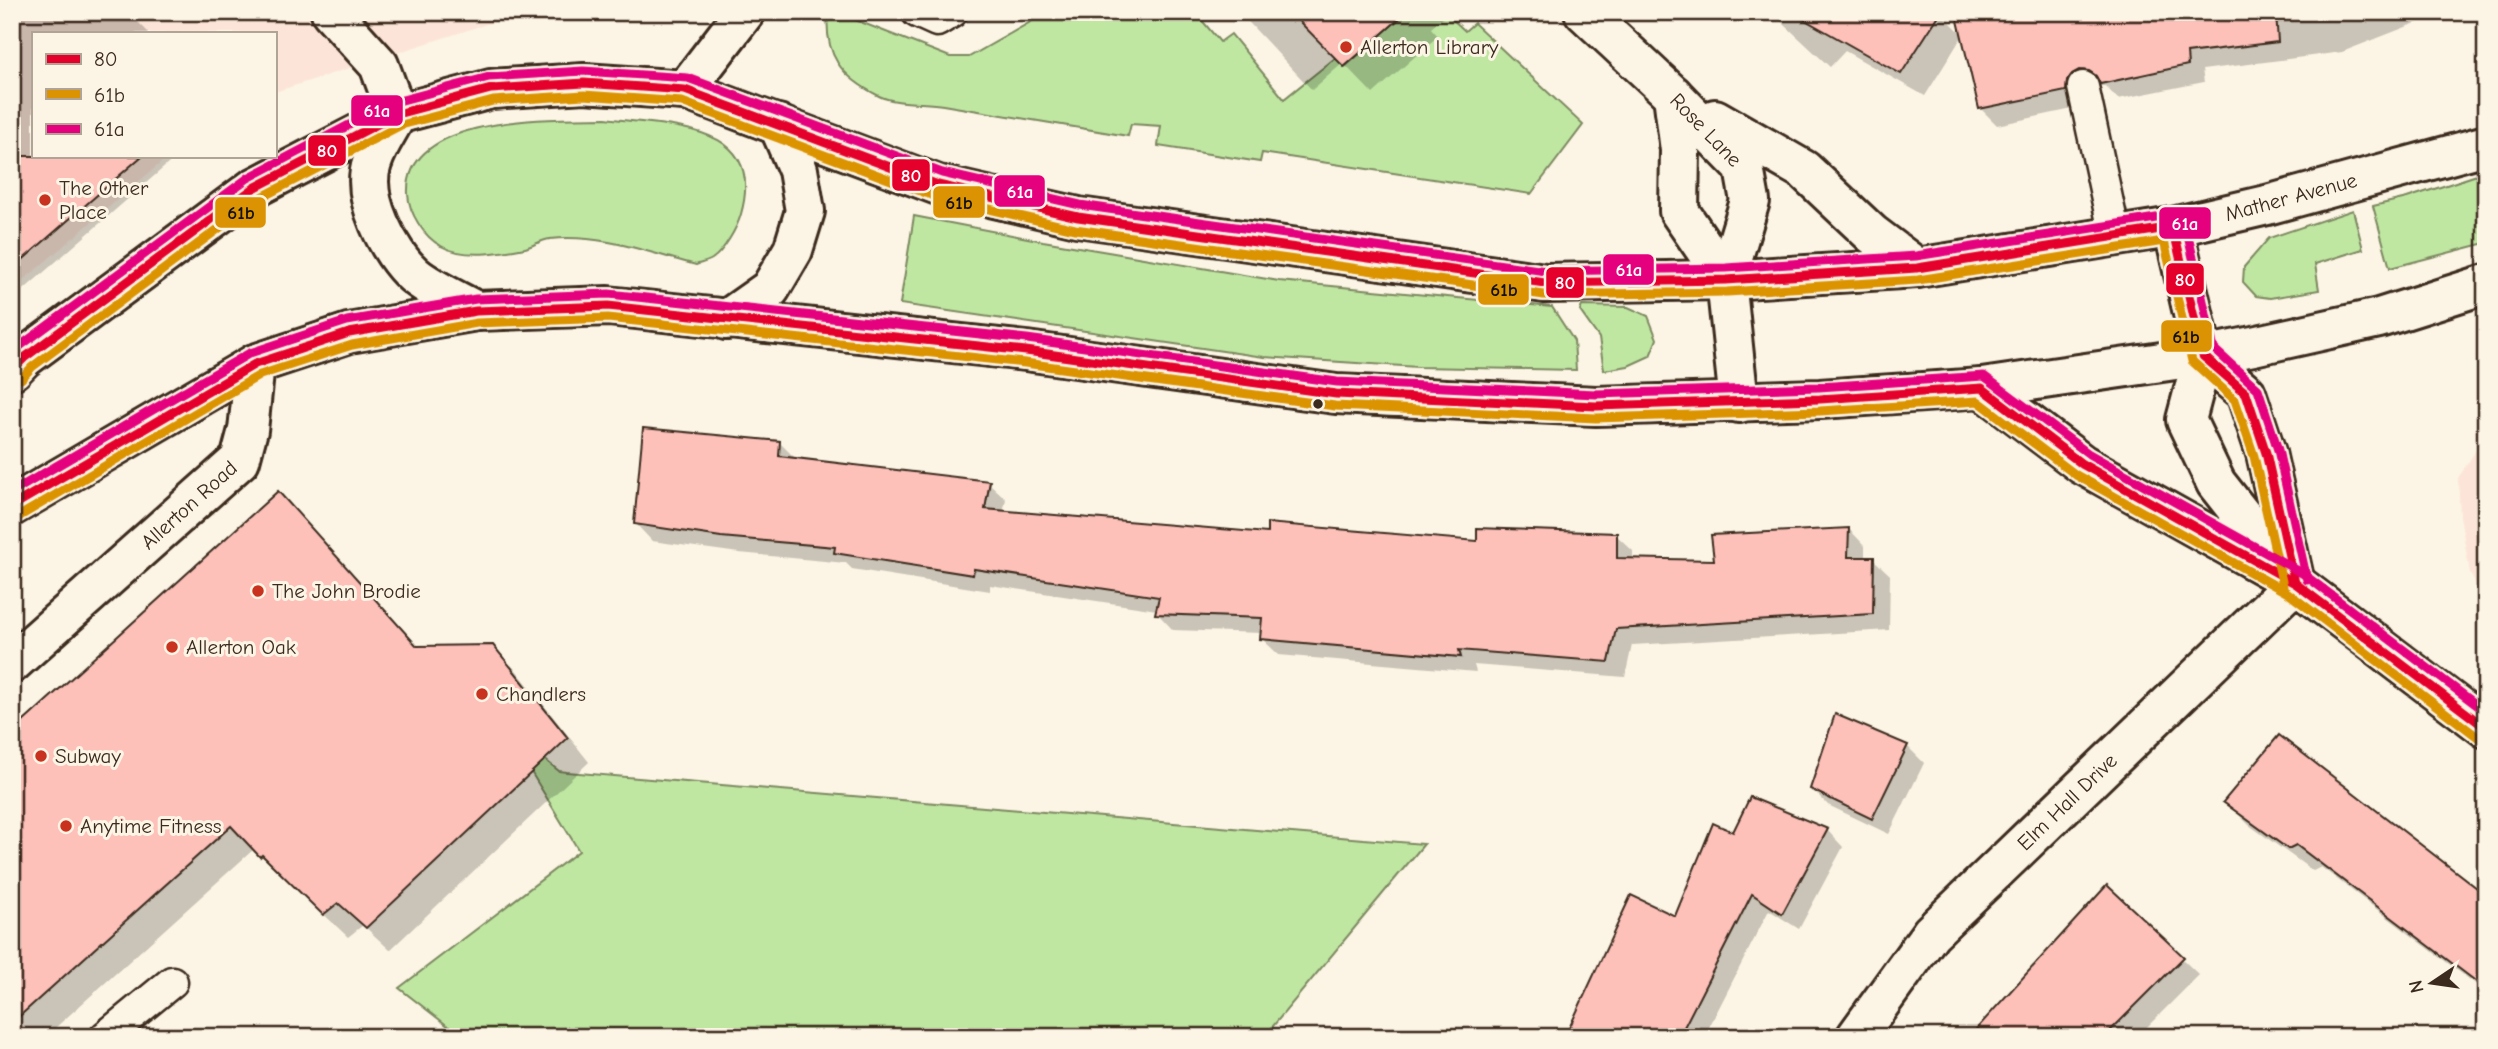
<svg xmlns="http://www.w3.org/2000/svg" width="2498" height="1049" font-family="'Comic Neue',sans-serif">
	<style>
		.built { fill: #fce5d8 }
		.green { fill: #bfe7a2; stroke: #7d8860; stroke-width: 2 }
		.shadow { fill: #0003 }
		.building { fill: #fdc1b9; stroke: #3b2a1e; stroke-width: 2 }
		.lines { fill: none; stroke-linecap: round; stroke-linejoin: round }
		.service-casing { stroke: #3b2a1e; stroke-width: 35 }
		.minor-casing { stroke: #3b2a1e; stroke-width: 44 }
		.tertiary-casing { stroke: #3b2a1e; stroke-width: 44 }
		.secondary-casing { stroke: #3b2a1e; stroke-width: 44 }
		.service { stroke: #fcf5e5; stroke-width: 30 }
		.minor { stroke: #fcf5e5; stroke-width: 38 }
		.tertiary { stroke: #fcf5e5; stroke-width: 38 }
		.secondary { stroke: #fcf5e5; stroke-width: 38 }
		.bus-1-casing { stroke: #fcf5e5; stroke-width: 14 }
		.bus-2-casing { stroke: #fcf5e5; stroke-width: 14 }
		.bus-3-casing { stroke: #fcf5e5; stroke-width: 14 }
		.bus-1 { stroke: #e4002b; stroke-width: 9 }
		.bus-2 { stroke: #db9304; stroke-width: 9 }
		.bus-3 { stroke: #e5007d; stroke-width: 9 }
		.poi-dot { fill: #c8321e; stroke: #fcf5e5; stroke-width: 2.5 }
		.bus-dot { fill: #3b2a1e; stroke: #fcf5e5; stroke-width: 2.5 }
		.labels { text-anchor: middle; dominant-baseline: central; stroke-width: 6; stroke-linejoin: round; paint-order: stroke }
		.poi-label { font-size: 21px; fill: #3b2a1e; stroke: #fcf5e5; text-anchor: start }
		.street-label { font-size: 21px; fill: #3b2a1e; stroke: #fcf5e5 }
		.line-badge { stroke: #fcf5e5; stroke-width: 2.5 }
		.badge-label { font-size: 19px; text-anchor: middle; font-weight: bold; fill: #fff }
		.pale-badge-label { font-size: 19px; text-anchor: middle; font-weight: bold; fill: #111 }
	</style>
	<rect width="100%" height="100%" fill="#fcf5e5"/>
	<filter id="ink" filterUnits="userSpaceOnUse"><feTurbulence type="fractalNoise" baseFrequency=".0143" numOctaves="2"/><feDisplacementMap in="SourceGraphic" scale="14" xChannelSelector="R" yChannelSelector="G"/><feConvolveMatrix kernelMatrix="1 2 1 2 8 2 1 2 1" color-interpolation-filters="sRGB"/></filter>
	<g filter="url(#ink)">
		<g class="built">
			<path d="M12,12H524L275,92V33H33V156H169L12,290Z"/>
			<path d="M2486,435V602L2470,573L2460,516L2458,478Z"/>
		</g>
		<g class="green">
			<path d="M828,12H835L950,57H969L1048,12H1195L1220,42L1231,34L1284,99L1335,58L1345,67L1407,12H1450L1448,15L1465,31L1474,23L1583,125L1531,194L1262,153L1260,162L1158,146L1161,126L1131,124L1128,136C1066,126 1005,115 943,105C925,102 895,104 879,96C841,77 824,55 828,12Z"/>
			<path d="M606,118C669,127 767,122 741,214C737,228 724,251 712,259C707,262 701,263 696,265C650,253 598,233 550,239C541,240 533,246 525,248C500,253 464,259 441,246C424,237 409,213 408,194C404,114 553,119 606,118Z"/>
			<path d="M2486,172V243L2390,268L2373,206L2407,198Z"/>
			<path d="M2353,210L2363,249L2315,264L2319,290L2270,298L2256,296L2243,282L2244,267L2269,238Z"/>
			<path d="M914,216L1043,241L1279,281L1552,307L1574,341L1576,370L1418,367L1264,357L900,304Z"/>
			<path d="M1582,306L1628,307L1648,316L1657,339L1650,356L1628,366L1604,370L1599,338L1580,311Z"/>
			<path d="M544,759L559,771L567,772L1424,844L1264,1037H462L399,988L579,851L531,772Z"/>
		</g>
		<g class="shadow">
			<path d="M12,12H128L149,33H33V156H177L12,300Z"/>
			<path d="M471,12H546L531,22L475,16Z"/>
			<path d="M1239,12H1450L1431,28L1438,36L1373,94L1343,63L1312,90Z"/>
			<path d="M1771,12H1940L1963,35L1925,96L1845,51L1830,67Z"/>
			<path d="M1958,12H2444L2342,52L2202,70L2204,82L2118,99L2105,86H2097L2082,107L1997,125L1980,108Z"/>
			<path d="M780,443L797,460L989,483L1006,499L1003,512L1268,535L1479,543L1616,535L1633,551V560L1715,561L1849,529L1865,546V559H1873L1890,575L1889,630L1632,645L1625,677L1474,665L1476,672L1279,655L1262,639V633L1173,630L1157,613V610L990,585V591L852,569L846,563L739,553L652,541L636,524Z"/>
			<path d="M301,516L419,648L492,647L516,670L589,762L390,950L363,925L348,937L254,849L45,1037H12V734Z"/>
			<path d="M1907,746L1924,763L1889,834L1828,805L1812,789Z"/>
			<path d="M2226,802L2486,897V992L2321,867L2313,871L2249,825Z"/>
			<path d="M1827,830L1843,847L1799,929L1769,910L1704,1037H1567L1676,919L1734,835Z"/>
			<path d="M2107,887L2199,975L2137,1037H1973Z"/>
		</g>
		<g class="building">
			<path d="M1290,12H1407L1344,67Z"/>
			<path d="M1791,12H1941L1901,74Z"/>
			<path d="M1956,12H2276L2278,42L2187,53L2188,65L2100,84L2096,76L2089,71L2079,70L2072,74L2067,81L2066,91L1979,109Z"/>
			<path d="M12,156H142L12,269Z"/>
			<path d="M643,428L780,441L779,456L990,481L985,509L1267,533V523L1477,541V528L1617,533V558L1714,560L1711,535L1849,528L1848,557H1874L1873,614L1616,629L1609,662L1459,650L1461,657L1260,639L1262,618L1155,614L1159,597L974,569L973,575L834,553L835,547L721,537L634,524Z"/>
			<path d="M278,491L417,646L493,645L568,738L366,928L338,903L323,915L262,855L260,857L231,826L12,1023V732Z"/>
			<path d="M1835,714L1908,745L1872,819L1810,789Z"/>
			<path d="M2279,735L2486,895V989L2296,845L2288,849L2223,802Z"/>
			<path d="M1750,797L1828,829L1782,914L1752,894L1679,1037H1565L1631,895L1675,916L1713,823L1733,832Z"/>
			<path d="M2107,885L2184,957L2104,1037H1969Z"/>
		</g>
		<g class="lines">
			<defs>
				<g id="service">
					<path d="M917,12L937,21L952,12"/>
					<path d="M2083,87L2115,236"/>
					<path d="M105,1037L172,982"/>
				</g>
				<g id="minor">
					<path d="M331,12L379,65L397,114C389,130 377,146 372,163C360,197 389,253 414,275C429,288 458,301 476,311"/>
					<path d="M1584,12L1673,95L1744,168L1750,201L1726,280"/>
					<path d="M685,90L745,12"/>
					<path d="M1673,95L1680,150L1679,211L1726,280L1739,403"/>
					<path d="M1715,119L1804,170L1872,234L1917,268"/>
					<path d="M2173,227L2203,356"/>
					<path d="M726,320L770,289L793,250L805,211L798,170L778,124"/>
					<path d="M12,663L240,460L248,430L255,364"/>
					<path d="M1856,1037L1931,933L2295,583"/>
				</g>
				<g id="tertiary">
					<path d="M2203,356L2246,393L2266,453L2295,583L2216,483L2186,420Z"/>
					<path d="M1982,388L2082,464L2295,583L2486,728"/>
				</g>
				<g id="secondary">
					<path d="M12,370L24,358L254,188L397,114L491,89L584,83L685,90L938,185L1078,217L1545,283L1726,280L1917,268L2173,227L2267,205L2486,145"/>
					<path d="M12,506L255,364L349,333L476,311L608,306L1026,351L1336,394L1596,406L1820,399L1982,388L2203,356L2253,346L2379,318L2486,284"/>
				</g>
			</defs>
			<use href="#service" class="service-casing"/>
			<use href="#minor" class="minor-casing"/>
			<use href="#tertiary" class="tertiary-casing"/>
			<use href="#secondary" class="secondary-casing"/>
			<use href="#service" class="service"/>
			<use href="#minor" class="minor"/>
			<use href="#tertiary" class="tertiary"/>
			<use href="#secondary" class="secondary"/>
			<defs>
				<g id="bus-1">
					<path d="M12,370L24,358L254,188L397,114L491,89L584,83L685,90L938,185L1078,217L1545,283L1726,280L1917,268L2173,227L2203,356L2246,393L2266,453L2295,583"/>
					<path d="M12,506L255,364L349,333L476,311L608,306L1026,351L1336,394L1596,406L1820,399L1982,388L2082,464L2295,583L2486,728"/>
				</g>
				<g id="bus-2">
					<path d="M21,379L32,367L260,198L401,125L493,101L584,95L682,102L934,196L1075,229L1544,295L1727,292L1918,280L2164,241L2192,361L2235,400L2254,456L2283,586"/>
					<path d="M18,517L260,375L352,345L477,323L608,318L1025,363L1335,406L1596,418L1820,411L1978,401L2076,475L2288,593L2479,738"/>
				</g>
				<g id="bus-3">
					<path d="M12,352L248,178L391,103L489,77L583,71L688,78L942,173L1080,205L1546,271L1726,268L1916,256L2175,215L2181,218L2185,223L2214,349L2258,389L2278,450L2307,580"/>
					<path d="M12,492L250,353L347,321L476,299L609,294L1027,339L1337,382L1596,394L1819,387L1984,376L2089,454L2302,573L2486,712"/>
				</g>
			</defs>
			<use href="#bus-1" class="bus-1-casing"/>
			<use href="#bus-2" class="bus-2-casing"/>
			<use href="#bus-3" class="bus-3-casing"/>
			<use href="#bus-1" class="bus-1"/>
			<use href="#bus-2" class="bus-2"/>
			<use href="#bus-3" class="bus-3"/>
		</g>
	</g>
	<g class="poi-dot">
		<circle cx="1346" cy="47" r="7"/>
		<circle cx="45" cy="200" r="7"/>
		<circle cx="258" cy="591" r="7"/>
		<circle cx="172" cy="647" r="7"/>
		<circle cx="482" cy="694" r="7"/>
		<circle cx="41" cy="756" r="7"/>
		<circle cx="66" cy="826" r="7"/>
	</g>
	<circle class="bus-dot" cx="1318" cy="404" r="6"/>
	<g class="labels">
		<g class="poi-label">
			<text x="1360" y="47">Allerton Library</text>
			<text x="59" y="188">The Other<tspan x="59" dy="24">Place</tspan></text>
			<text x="272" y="591">The John Brodie</text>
			<text x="186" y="647">Allerton Oak</text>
			<text x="496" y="694">Chandlers</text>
			<text x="55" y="756">Subway</text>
			<text x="80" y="826">Anytime Fitness</text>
		</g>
		<g class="street-label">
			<text transform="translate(1706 130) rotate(46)">Rose Lane</text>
			<text transform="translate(2291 197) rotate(-15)">Mather Avenue</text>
			<text transform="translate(189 505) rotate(-42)">Allerton Road</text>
			<text transform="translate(2067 802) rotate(-44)">Elm Hall Drive</text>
		</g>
	</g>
	<g class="line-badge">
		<rect x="350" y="94" width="54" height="33" rx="7" fill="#e5007d"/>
		<rect x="307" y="134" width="40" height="33" rx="7" fill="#e4002b"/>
		<rect x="891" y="158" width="40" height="34" rx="7" fill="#e4002b"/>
		<rect x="993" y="174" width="53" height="34" rx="7" fill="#e5007d"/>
		<rect x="932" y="185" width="54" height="34" rx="7" fill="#db9304"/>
		<rect x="214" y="196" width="53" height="33" rx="7" fill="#db9304"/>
		<rect x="2158" y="206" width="54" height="34" rx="7" fill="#e5007d"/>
		<rect x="1602" y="253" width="53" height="33" rx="7" fill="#e5007d"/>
		<rect x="2165" y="262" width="40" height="34" rx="7" fill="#e4002b"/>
		<rect x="1545" y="266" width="40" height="33" rx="7" fill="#e4002b"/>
		<rect x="1477" y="273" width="53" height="33" rx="7" fill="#db9304"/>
		<rect x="2160" y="319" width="53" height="34" rx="7" fill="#db9304"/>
	</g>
	<g class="badge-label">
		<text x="377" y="117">61a</text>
		<text x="327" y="157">80</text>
		<text x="911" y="182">80</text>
		<text x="1020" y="198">61a</text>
		<text x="2185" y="230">61a</text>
		<text x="1629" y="276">61a</text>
		<text x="2185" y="286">80</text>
		<text x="1565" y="289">80</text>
	</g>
	<g class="pale-badge-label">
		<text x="959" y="209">61b</text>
		<text x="241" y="219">61b</text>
		<text x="1504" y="296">61b</text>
		<text x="2186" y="343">61b</text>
	</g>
	<rect width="2498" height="1049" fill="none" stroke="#fcf5e5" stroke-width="42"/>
	<rect x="21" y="21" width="2456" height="1007" fill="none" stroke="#3b2a1e" stroke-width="2.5" filter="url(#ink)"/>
	<rect x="32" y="32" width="245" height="126" fill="#fcf5e5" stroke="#afa495" stroke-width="2"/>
	<rect x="46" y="54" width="35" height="10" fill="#e4002b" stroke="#afa495" stroke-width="2"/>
	<text x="94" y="66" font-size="21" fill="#3b2a1e">80</text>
	<rect x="46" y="89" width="35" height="10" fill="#db9304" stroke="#afa495" stroke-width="2"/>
	<text x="94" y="102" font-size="21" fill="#3b2a1e">61b</text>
	<rect x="46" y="124" width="35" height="10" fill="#e5007d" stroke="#afa495" stroke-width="2"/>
	<text x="94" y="136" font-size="21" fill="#3b2a1e">61a</text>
	<g transform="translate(2432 983) rotate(257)" stroke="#fcf5e5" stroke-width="5" paint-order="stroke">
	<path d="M0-5L12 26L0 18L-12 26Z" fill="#3b2a1e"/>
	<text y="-10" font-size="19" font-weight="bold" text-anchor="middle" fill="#3b2a1e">N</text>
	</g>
</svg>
